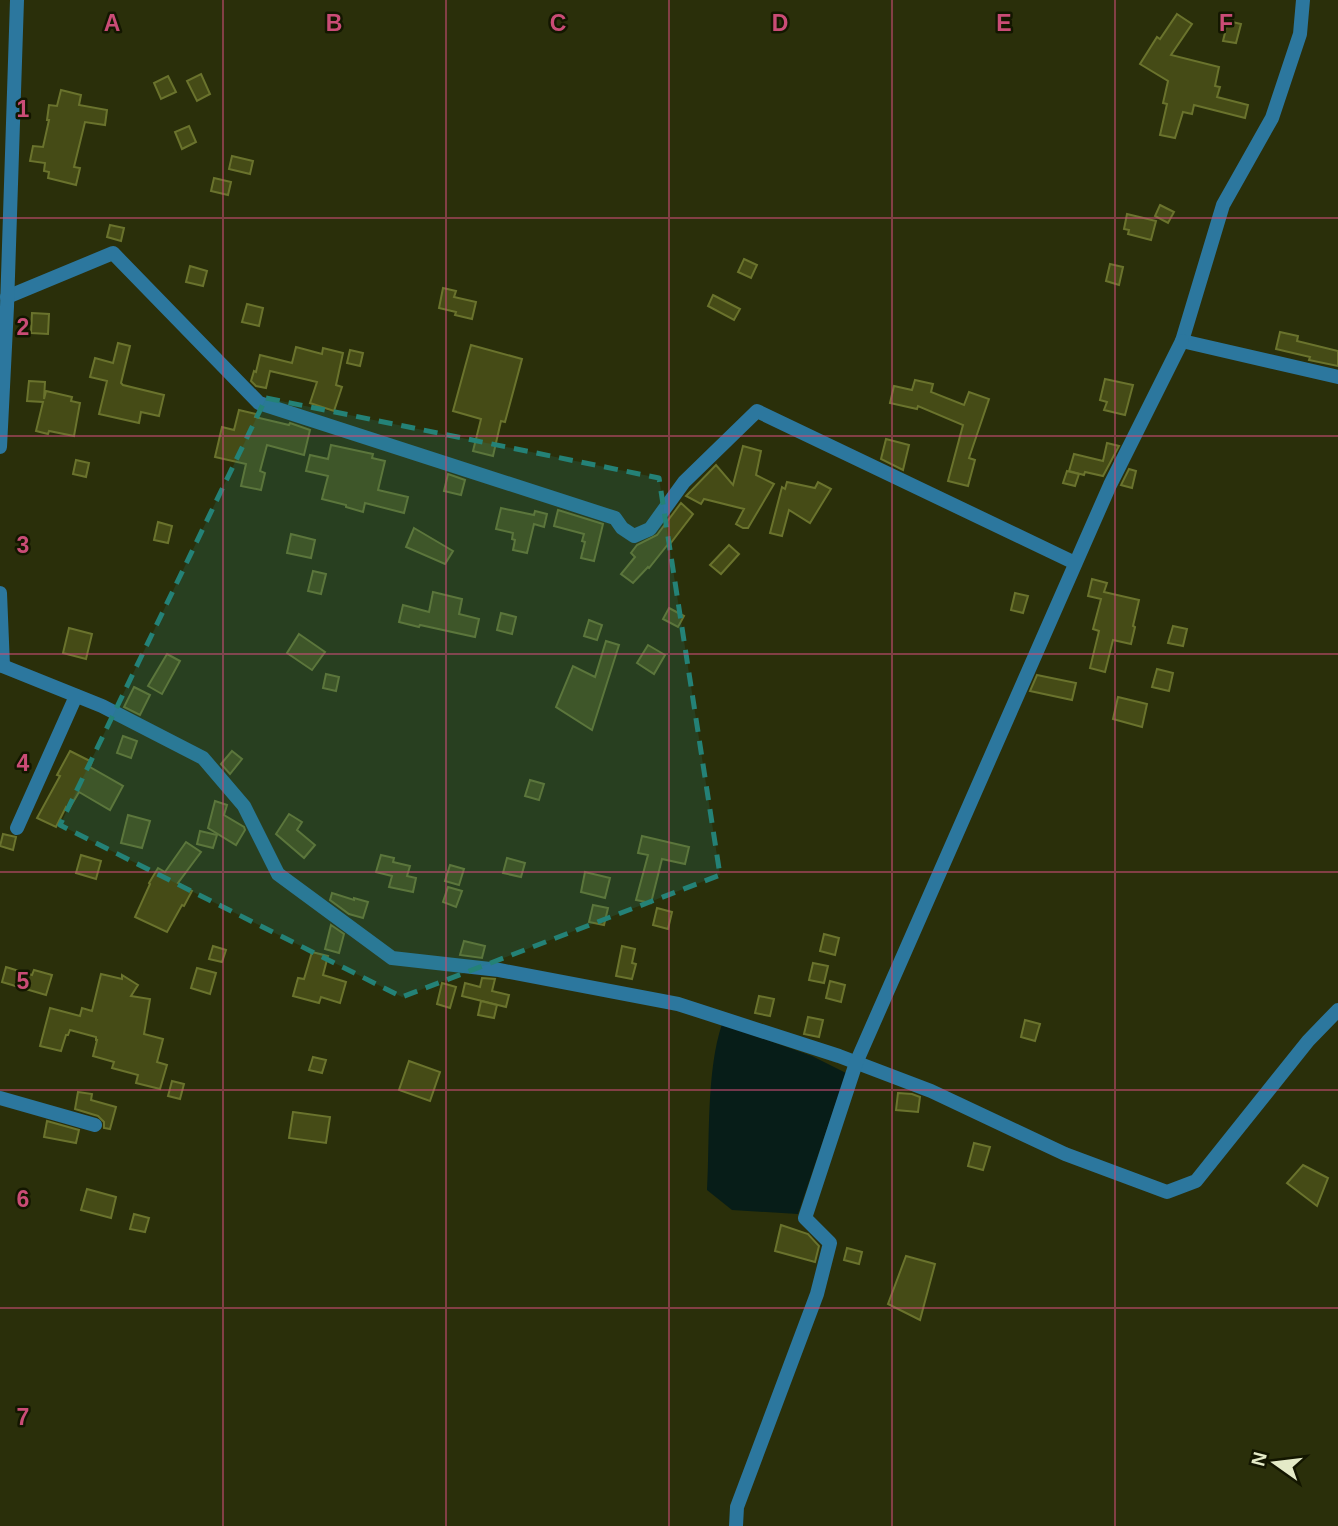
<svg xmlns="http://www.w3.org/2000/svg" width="1338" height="1526" font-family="Helvetica,sans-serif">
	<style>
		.water { fill: #071d18 }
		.building { fill: #454b16; stroke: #6a732d; stroke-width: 2 }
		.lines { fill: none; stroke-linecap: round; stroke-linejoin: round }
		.street { stroke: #2c779e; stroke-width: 14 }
		.marked { fill: #248277; fill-opacity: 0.2; stroke: #248277; stroke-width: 5; stroke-dasharray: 14 9; stroke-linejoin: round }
		.grid { fill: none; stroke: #ca4c76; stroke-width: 2; stroke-opacity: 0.55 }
		.grid-label { font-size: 23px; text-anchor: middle; font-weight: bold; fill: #ca4c76; stroke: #131600; stroke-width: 5; stroke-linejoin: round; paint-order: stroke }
	</style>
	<rect width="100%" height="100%" fill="#2a2f0a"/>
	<path class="water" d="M722,1024L812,1056L846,1073L798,1214L732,1210L707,1190C710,1140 706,1072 722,1024Z"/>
	<g class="building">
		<path d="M1177,14L1192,24L1171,55L1219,67L1215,86L1220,87L1217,97L1248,105L1245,118L1194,105L1192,114L1183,112L1175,138L1160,135L1167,104L1163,103L1168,81L1140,64L1157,37L1160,39Z"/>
		<path d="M1228,21L1241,24L1236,43L1223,41Z"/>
		<path d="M201,74L210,94L197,101L187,81Z"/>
		<path d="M168,76L176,92L161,99L154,83Z"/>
		<path d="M61,90L81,95L79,105L107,110L105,125L85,122L74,167L80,168L76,185L48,178L49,172L44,171L45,163L30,161L33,146L43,147L49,120H47L49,105L57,106Z"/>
		<path d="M189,126L196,142L182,149L175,132Z"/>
		<path d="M232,156L253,161L250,174L229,169Z"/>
		<path d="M214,178L231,182L228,195L211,191Z"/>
		<path d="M1160,205L1174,212L1168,223L1155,216Z"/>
		<path d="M1127,214L1156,221L1151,240L1128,234L1129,230L1124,229Z"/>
		<path d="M110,225L124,228L121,241L107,237Z"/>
		<path d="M744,259L757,265L751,278L738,272Z"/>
		<path d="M1110,264L1123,267L1119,285L1106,281Z"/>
		<path d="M190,266L207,271L203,286L186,282Z"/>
		<path d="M443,288L456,291L454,297L476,302L472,319L455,315L456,312L439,308Z"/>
		<path d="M713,295L740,309L734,320L708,306Z"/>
		<path d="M247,304L263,308L259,326L242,322Z"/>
		<path d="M32,313L49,314L48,334L31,333Z"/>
		<path d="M1280,332L1298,336L1297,341L1338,351V366L1309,360L1310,357L1276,349Z"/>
		<path d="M118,343L130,346L121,383L123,385L164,395L159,416L141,412L139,423L99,414L107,381L90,377L95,358L113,363Z"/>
		<path d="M471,345L522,359L505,422L501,421L493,456L473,451L481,419L453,411Z"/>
		<path d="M296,347L322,354L323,348L343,353L336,385L342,387L334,411L310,403L317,382L270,371L266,388L256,386L251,381L254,371L256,372L260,355L292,363Z"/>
		<path d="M350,350L363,353L360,366L347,363Z"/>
		<path d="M1105,379L1133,385L1125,415L1104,410L1107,402L1100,400Z"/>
		<path d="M915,380L933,384L931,392L964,405L969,392L989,399L969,458L975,460L968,486L948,481L963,425L918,406L917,409L890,403L894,386L912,390Z"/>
		<path d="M29,381L45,382L44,399L46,391L72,397L71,401L80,403L74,436L49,431L48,434L36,431L43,402L27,401Z"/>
		<path d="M239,410L256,414L255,417L289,425L290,423L310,430L304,455L267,445L260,471L265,473L261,490L241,486L246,464L215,457L222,427L234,430Z"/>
		<path d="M886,439L909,445L903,470L881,459Z"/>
		<path d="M1107,443L1119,446L1103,476L1085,472L1084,475L1069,471L1074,454L1103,461Z"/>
		<path d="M331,445L373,454L372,458L385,461L378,490L408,497L404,513L365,503L363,512L346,507V505L322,499L328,476L306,471L310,455L328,459Z"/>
		<path d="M743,446L761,451L756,475L774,484L748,528H743L736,524L744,509L704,499L701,504L686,496L716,465L733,485Z"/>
		<path d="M76,460L89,463L86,477L73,474Z"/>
		<path d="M1129,469L1136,471L1132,488L1121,485Z"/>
		<path d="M1067,471L1079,474L1075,486L1063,483Z"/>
		<path d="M448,474L465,480L461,495L444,491Z"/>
		<path d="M787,482L815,488L818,482L831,489L810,523L789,510L782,536L770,533L782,487L785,489Z"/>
		<path d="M681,503L693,514L670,544L669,543L649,568L648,567L633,583L621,574L635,557L631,553L637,545L657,535Z"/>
		<path d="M501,508L534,515L535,511L547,514L544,527L534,524L527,553L513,550L515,540L512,539L513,533L496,529Z"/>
		<path d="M558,510L603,524L594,561L581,558L585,542L582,541L584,534L554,526Z"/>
		<path d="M158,522L172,526L168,543L154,540Z"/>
		<path d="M414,528L453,551L445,564L406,547Z"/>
		<path d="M291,534L315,540L311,558L287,553Z"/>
		<path d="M729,545L739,554L721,574L710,565Z"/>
		<path d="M313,571L326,574L321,594L308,591Z"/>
		<path d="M1092,579L1107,583L1104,592L1139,600L1133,626L1135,627L1131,644L1113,640L1105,672L1090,668L1099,631L1093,629L1101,599L1088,596Z"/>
		<path d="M433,592L462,599L459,614L479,619L475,637L420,625L419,627L399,622L403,605L429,612Z"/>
		<path d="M1015,593L1028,596L1023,613L1011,610Z"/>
		<path d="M669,608L684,616L678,627L663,619Z"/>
		<path d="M501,613L516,617L512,634L497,630Z"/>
		<path d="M589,620L602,625L597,640L584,636Z"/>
		<path d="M1173,626L1187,629L1183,646L1168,643Z"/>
		<path d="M69,628L92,634L86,659L63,653Z"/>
		<path d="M299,634L325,652L312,670L287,653Z"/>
		<path d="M606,641L619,645L592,730L556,707L573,666L595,677Z"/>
		<path d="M648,645L665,655L654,674L637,663Z"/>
		<path d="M167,654L180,661L162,694L148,686Z"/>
		<path d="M1157,669L1173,673L1169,691L1152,687Z"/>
		<path d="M326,674L339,677L336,691L323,688Z"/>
		<path d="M1037,675L1076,683L1072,700L1030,691Z"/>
		<path d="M134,687L150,695L140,715L124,707Z"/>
		<path d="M1118,697L1147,704L1142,727L1113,719Z"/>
		<path d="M123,736L137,741L131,758L117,753Z"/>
		<path d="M70,751L92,762L90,767L123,786L110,810L79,792L69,809L66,807L56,827L37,818L60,776L57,775Z"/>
		<path d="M232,751L242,759L230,774L221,764Z"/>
		<path d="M530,780L544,784L539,800L525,796Z"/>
		<path d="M215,801L227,805L224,815L244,827L245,830L236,845L208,828Z"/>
		<path d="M289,814L302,822L297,830L315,845L304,858L276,834Z"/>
		<path d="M128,815L150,821L142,848L121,843Z"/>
		<path d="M200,831L217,835L213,848L197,844Z"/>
		<path d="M3,834L16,837L13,850L0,846Z"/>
		<path d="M642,836L689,847L685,864L662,859L651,903L636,900L648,855L638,853Z"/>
		<path d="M186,842L201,852L178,883L192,891L184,906L182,905L167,932L135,917L150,884L149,883L158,868L165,872Z"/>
		<path d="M81,855L101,861L96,879L76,873Z"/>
		<path d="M381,855L394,858L393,862L410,866L407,876L416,878L413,892L389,887L392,876L376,872Z"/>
		<path d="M507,858L525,863L521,877L503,873Z"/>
		<path d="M450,865L464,869L459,885L445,881Z"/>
		<path d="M585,872L610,878L605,898L581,892Z"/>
		<path d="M448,887L462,891L456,907L443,902Z"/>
		<path d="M332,893L354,900V898L368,902L363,918L349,914L330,900Z"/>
		<path d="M593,905L608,908L604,925L589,922Z"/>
		<path d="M657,908L672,912L668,929L653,925Z"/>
		<path d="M331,925L344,934L339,953L325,949Z"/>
		<path d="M824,934L839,938L835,955L820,951Z"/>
		<path d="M464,941L485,946L482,958L460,955Z"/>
		<path d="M213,946L226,950L222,962L209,959Z"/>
		<path d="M622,946L635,949L632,963L636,964L632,979L616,976Z"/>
		<path d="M312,952L328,956L323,975L346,982L340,1003L321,997L319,1003L293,996L298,978L304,979Z"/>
		<path d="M813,963L828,966L824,983L809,980Z"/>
		<path d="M6,967L32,975L34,970L52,975L46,995L2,982Z"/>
		<path d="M197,968L216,973L210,994L191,988Z"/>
		<path d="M101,974L122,979V975L138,985L131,996L150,999L144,1034L163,1039L157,1062L167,1065L160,1089L136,1083L138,1075L112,1068L114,1062L93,1056L97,1040H96V1037L70,1030L68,1035H66L61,1051L40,1046L50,1008L80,1016L82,1008L92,1011Z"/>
		<path d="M482,978L495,979L492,991L509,995L506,1007L462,996L465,983L480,987Z"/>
		<path d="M830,981L845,985L841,1002L826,998Z"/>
		<path d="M442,983L456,987L450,1008L437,1004Z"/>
		<path d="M759,996L774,999L770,1016L755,1013Z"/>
		<path d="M481,1001L497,1005L494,1018L478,1015Z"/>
		<path d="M808,1017L823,1020L819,1037L804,1034Z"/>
		<path d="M1025,1020L1040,1024L1035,1041L1021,1037Z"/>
		<path d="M313,1057L326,1060L322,1073L309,1070Z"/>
		<path d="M409,1061L440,1072L430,1101L399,1090Z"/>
		<path d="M172,1081L184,1084L180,1099L168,1096Z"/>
		<path d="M78,1092L92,1094L91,1100L116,1107L110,1129L104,1128V1122L98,1116L75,1109Z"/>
		<path d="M898,1093L912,1094L920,1097L918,1112L896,1110Z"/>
		<path d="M293,1112L330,1117L326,1143L289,1138Z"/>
		<path d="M47,1121L79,1130L76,1143L44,1137Z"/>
		<path d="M974,1143L990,1147L983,1170L968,1166Z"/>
		<path d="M1303,1165L1328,1178L1317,1206L1287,1183Z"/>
		<path d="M87,1189L116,1197L111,1218L81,1210Z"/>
		<path d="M134,1214L149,1218L145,1232L130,1229Z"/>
		<path d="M781,1225L808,1234L819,1246L815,1262L775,1251Z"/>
		<path d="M847,1248L862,1252L859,1264L844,1260Z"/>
		<path d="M906,1256L935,1264L920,1320L888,1304Z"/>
	</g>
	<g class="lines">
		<g class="street">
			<path d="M1303,0L1300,34L1272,118L1223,205L1182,341L1338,377"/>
			<path d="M7,297L113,253L259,403L615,518L622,528L634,536L650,529L684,482L757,411L1075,563"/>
			<path d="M0,447L7,307L17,0"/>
			<path d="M0,593L3,666"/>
			<path d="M0,665L102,706L203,758L244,806L278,874L392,958L499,970L678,1004L839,1056L931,1091L1065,1154L1167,1192L1196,1181L1308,1041L1338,1010"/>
			<path d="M17,828L76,696"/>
			<path d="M0,1098L95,1125"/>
			<path d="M736,1526L737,1507L817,1294L830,1243L805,1218L856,1063L1110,485L1182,341"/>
		</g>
	</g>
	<path class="marked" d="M266,398L659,478L720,875L402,997L60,825Z"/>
	<path class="grid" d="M223,0V1526M446,0V1526M669,0V1526M892,0V1526M1115,0V1526M0,218H1338M0,436H1338M0,654H1338M0,872H1338M0,1090H1338M0,1308H1338"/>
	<g class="grid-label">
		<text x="112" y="31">A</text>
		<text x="334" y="31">B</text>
		<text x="558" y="31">C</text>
		<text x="780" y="31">D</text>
		<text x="1004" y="31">E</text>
		<text x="1226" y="31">F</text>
		<text x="23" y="117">1</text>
		<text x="23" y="335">2</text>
		<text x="23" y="553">3</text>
		<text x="23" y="771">4</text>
		<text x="23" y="989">5</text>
		<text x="23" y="1207">6</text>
		<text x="23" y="1425">7</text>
	</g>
	<g transform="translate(1275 1463) rotate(284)" stroke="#131600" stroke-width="5" paint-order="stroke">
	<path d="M0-5L12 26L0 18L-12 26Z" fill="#e4eac7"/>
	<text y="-10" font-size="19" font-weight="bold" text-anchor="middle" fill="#e4eac7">N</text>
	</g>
</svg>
